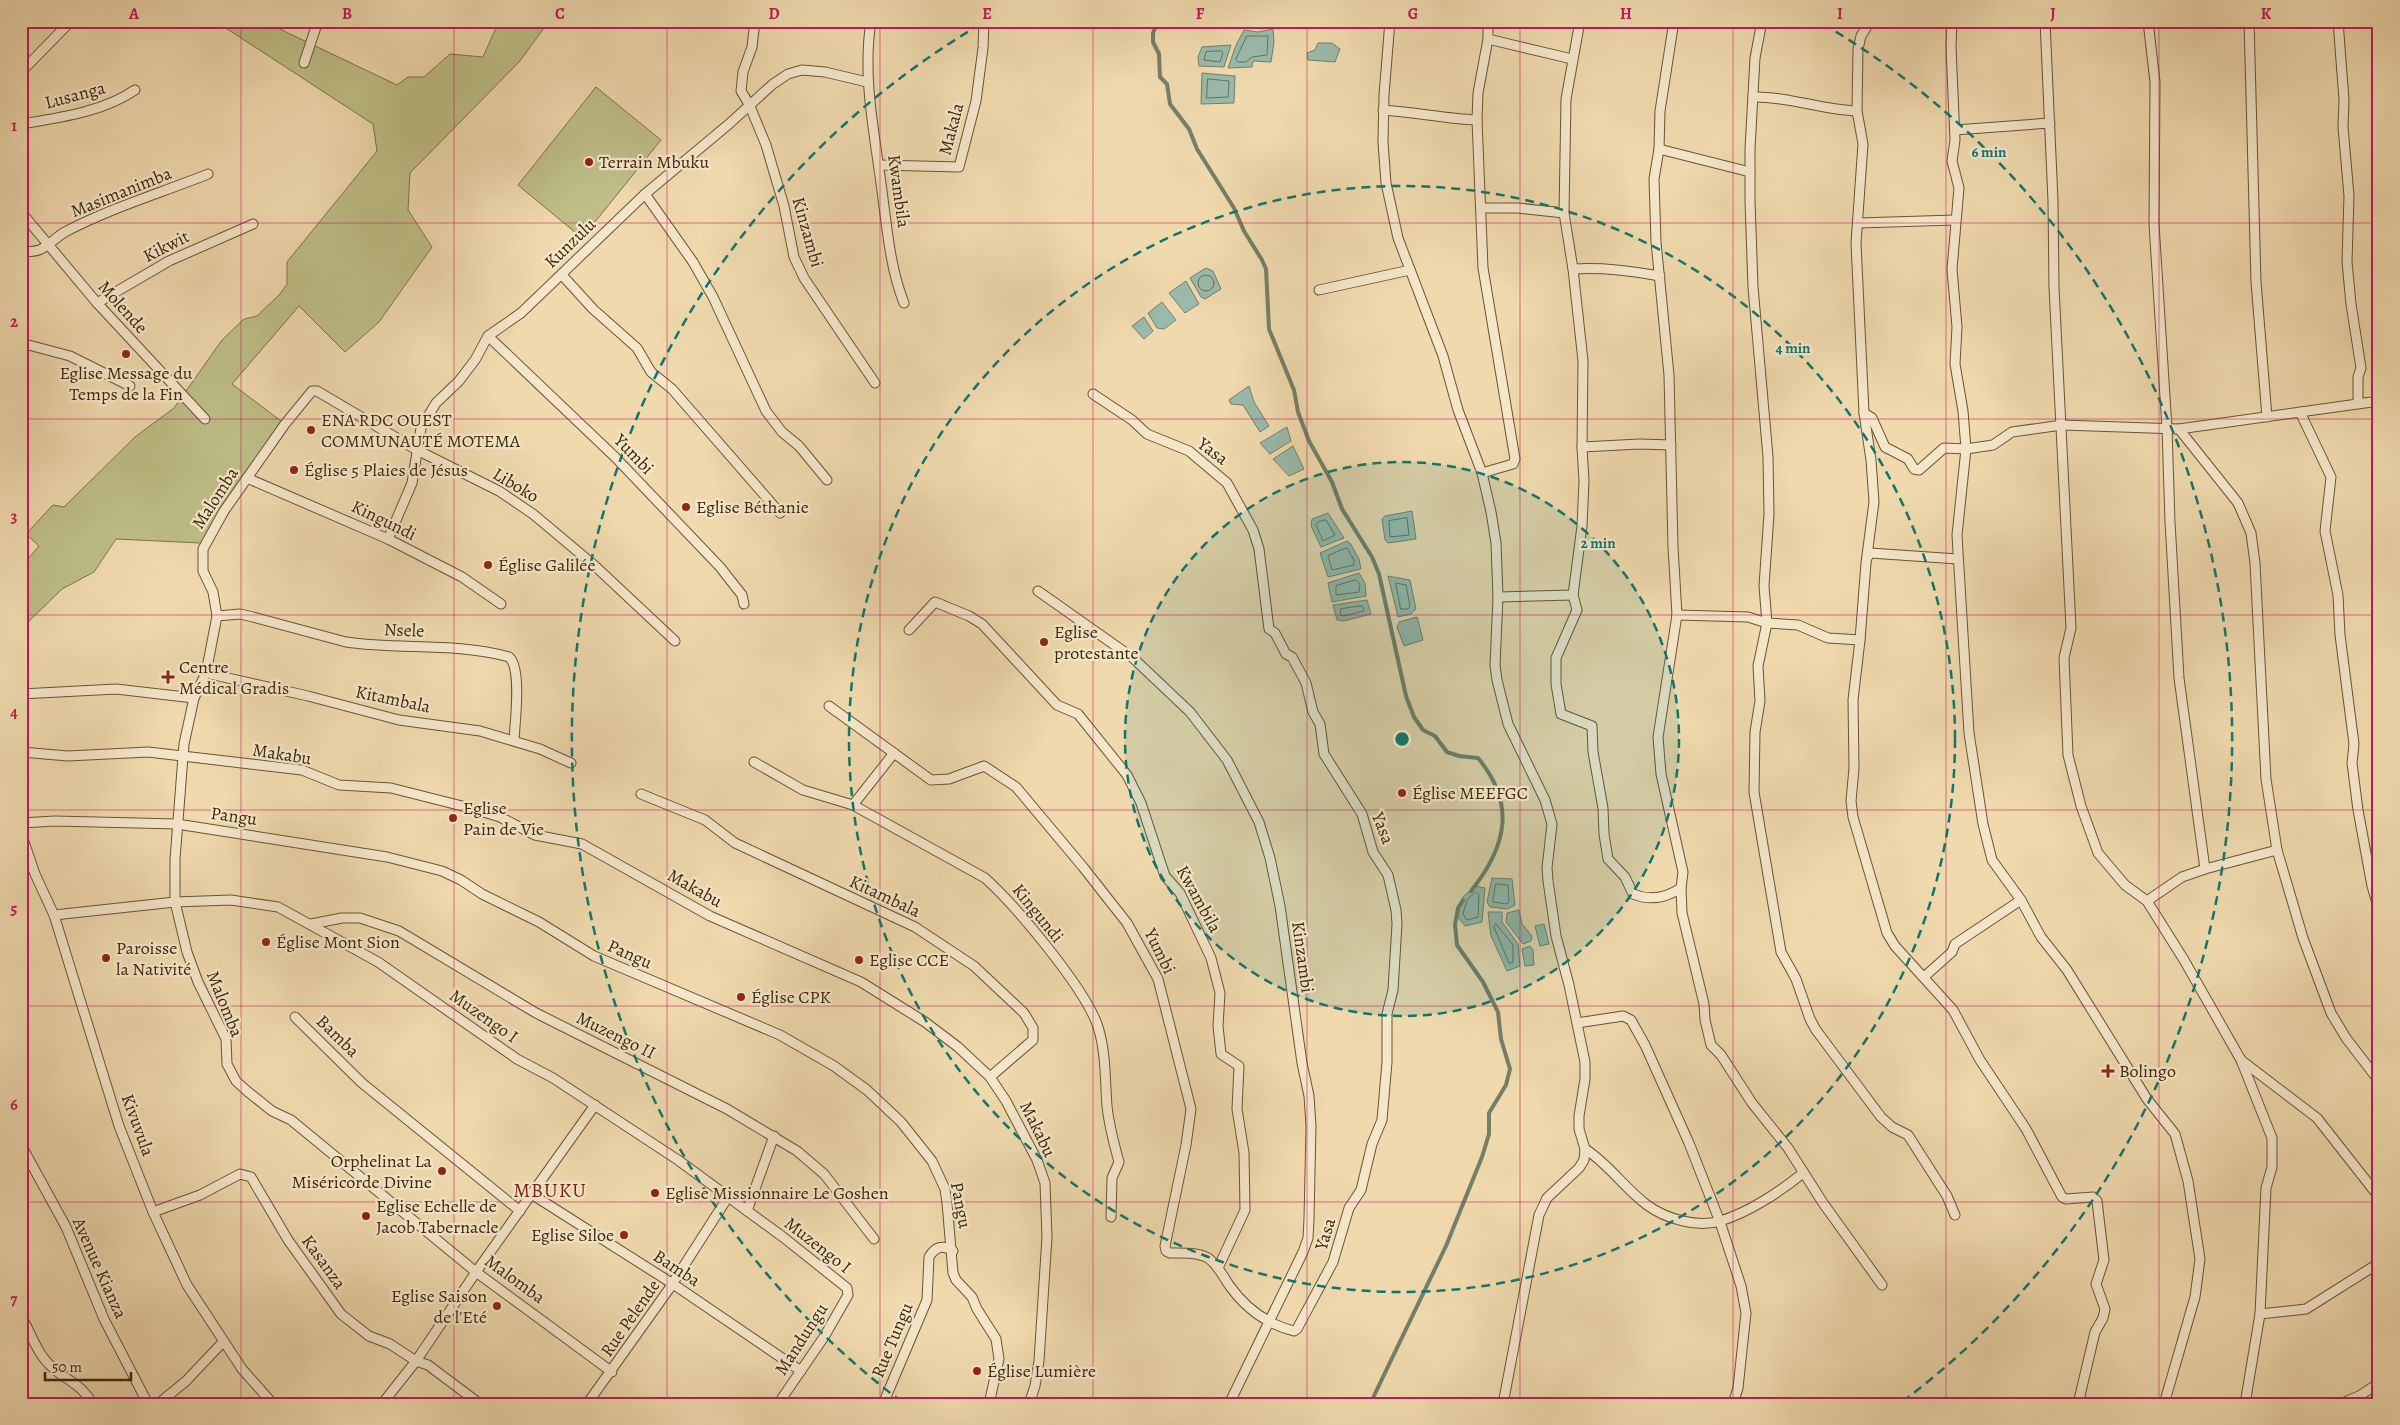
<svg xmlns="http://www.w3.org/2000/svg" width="2400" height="1425" font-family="Alegreya,serif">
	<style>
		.green { fill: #bebe86; stroke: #7d7248 }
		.water { fill: #9abaab; stroke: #747f6a }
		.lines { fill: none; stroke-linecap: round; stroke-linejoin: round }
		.shore { stroke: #6b705a; stroke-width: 1 }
		.stream { stroke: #747f6a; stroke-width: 4 }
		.minor-casing { stroke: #695432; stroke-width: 11 }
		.minor { stroke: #f5e6ca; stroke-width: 9 }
		.grid { fill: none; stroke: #c2185b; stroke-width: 1; stroke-opacity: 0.55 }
		.ring { fill: none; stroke: #0f766e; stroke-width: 2.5; stroke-dasharray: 9 6 }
		.poi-dot { fill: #8f2418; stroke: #f5e6ca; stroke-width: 2 }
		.labels { text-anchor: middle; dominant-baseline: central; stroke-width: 4.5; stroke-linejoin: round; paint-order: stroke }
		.street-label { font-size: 18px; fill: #3c2709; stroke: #f5e6ca }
		.poi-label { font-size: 18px; fill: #3c2709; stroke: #f5e6ca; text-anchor: start }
		.quarter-label { font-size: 20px; letter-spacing: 1px; fill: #7a1f14; stroke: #f5e6ca }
		.centre { fill: #0f766e; stroke: #f5e6ca; stroke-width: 2.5 }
		.ring-label { font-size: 15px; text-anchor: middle; font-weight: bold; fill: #0f766e; stroke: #f5e6ca; stroke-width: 4.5; stroke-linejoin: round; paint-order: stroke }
		.neatline { fill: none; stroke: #c2185b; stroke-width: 2 }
		.grid-label { font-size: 16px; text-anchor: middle; font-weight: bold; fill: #c2185b }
	</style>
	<rect width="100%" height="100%" fill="#efd9ad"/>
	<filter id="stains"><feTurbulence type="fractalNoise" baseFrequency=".004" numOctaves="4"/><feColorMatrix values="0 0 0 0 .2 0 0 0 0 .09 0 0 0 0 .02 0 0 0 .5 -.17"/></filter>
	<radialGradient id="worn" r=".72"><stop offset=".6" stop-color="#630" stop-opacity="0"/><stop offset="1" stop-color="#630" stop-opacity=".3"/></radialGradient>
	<g class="green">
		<path d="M215,21H263L397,85L408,77H424L450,54L483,57L499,21H549L520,61L410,173L408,210L432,247L379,322L345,352L299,306L232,384L285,424L201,543L116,539L94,572L62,589L21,629V567L39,546L26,534L53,505L64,507L135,437L174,408L222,340L244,319L257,316L280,294L287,284V262L377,151L373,124Z"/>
		<path d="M596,87L661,140L582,238L518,185Z"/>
	</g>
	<g class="water">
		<path d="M1246,21H1281V23L1260,28L1246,26Z"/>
		<path d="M1273,29L1274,42L1271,62L1253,61L1252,67L1228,68L1236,45L1244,30L1258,32Z"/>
		<path d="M1318,43H1332L1340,49L1335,62L1308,60L1307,53L1315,50Z"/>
		<path d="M1231,45L1224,67L1199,66L1198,57L1202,47Z"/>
		<path d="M1202,73L1235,76L1234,103L1201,104Z"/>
		<path d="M1206,268L1213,271L1221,289L1205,299L1201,297L1190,278Z"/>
		<path d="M1186,281L1199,304L1185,313L1169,293Z"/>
		<path d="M1162,302L1176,320L1164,329L1157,328L1148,313Z"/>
		<path d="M1144,317L1153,331L1144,339L1132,326Z"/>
		<path d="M1249,386L1254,402L1269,426L1260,432L1243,405L1231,404L1229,400Z"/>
		<path d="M1287,427L1291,441L1270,454L1260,443Z"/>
		<path d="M1293,446L1304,469L1289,476L1273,459Z"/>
		<path d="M1412,511L1416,539L1388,543L1385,540L1382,519L1385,516Z"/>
		<path d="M1328,513L1344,538L1321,547L1311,526L1312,519Z"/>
		<path d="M1347,541L1350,543L1359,559L1361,569L1328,577L1320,553Z"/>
		<path d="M1359,573L1365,583L1366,596L1332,602L1328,583Z"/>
		<path d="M1388,576L1410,580L1416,609L1411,614L1398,617Z"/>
		<path d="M1367,600L1371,614L1344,621L1337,620L1333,605Z"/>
		<path d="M1417,617L1423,640L1404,646L1397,627L1399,622Z"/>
		<path d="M1492,878L1512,879L1515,905L1507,909L1490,907L1487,902Z"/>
		<path d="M1475,886L1485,888L1482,922L1465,926L1457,916L1463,897Z"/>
		<path d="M1519,910L1522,924L1532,936L1531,941L1523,944L1506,922L1507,913Z"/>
		<path d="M1488,912H1502V922L1518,944L1520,966L1507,971L1491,936Z"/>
		<path d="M1544,924L1549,944L1540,946L1535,926Z"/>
		<path d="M1530,946L1533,950L1534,965L1525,966L1522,949Z"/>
	</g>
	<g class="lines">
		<g class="shore">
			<path d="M1247,36H1268L1267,55L1252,57L1246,62H1238L1236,60Z"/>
			<path d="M1221,51L1223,53L1220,62L1204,60L1206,52Z"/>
			<path d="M1208,79L1229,81L1228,97L1207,98Z"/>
			<circle cx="1206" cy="283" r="8"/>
			<path d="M1407,518L1409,535L1390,537L1389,521Z"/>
			<path d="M1326,520L1335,535L1323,541L1316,525L1318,522Z"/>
			<path d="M1347,548L1354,560V565L1332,570L1328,556Z"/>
			<path d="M1356,580L1360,584L1359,592L1336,595V586Z"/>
			<path d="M1396,583L1406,585L1410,606L1408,609H1401Z"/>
			<path d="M1362,606L1364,609L1363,611L1344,616L1340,615L1341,609Z"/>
			<path d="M1496,884L1508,885L1509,901L1507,904L1493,902Z"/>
			<path d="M1476,892L1479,895L1478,917L1467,920L1463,914L1467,900Z"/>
			<path d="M1496,924L1513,945V963H1509L1494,927Z"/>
		</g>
		<g class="stream">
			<path d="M1158,21L1153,33V42L1159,54L1160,77L1167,84L1170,104L1189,129L1197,149L1234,208L1244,231L1262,260L1266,269L1269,329L1294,390L1298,412L1309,441L1332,482L1342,509L1372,557L1379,574L1406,696L1414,717L1423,730L1435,736L1447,752L1459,756L1478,758C1516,804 1507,846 1471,891"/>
			<path d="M1370,1404L1446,1246L1482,1157L1489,1134V1113L1506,1085L1510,1069L1501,1039L1498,1012L1483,982L1457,945L1455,925L1458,908L1463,900"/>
		</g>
		<defs>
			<g id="minor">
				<path d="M755,21L752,47L743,72L741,91L749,104L766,145L784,206L794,257L804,278L875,383"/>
				<path d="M871,21C862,78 875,135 882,191C887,228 890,268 904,303"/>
				<path d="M1390,21L1384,95L1383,142L1386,183L1398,238L1443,356L1458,410L1482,473L1491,512L1496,543L1498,597L1495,665L1497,680L1508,724L1545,800L1552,824L1547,868L1548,881L1556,936L1569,985L1585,1062V1079L1579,1116V1129L1585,1149L1584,1160L1579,1168L1547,1198L1539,1215L1503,1404"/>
				<path d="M1580,21L1566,99L1564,213L1573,269L1583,361L1582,447L1584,481L1582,526L1573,595L1577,610L1556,658V684L1561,714L1592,726L1593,752L1603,808L1604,834L1608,859L1625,877L1633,894C1650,901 1666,898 1681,888"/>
				<path d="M1674,21L1660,111L1659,149L1654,179L1656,242L1669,375L1673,547L1677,615L1658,737L1661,774L1683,872L1681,888L1682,913L1704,1004L1705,1020L1711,1045L1721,1055L1752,1103L1788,1148L1823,1203L1882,1285"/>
				<path d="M1762,21L1755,58L1750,149V201L1753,287L1768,457L1769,514L1764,586L1767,623L1758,666L1760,701L1755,732L1754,792L1781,952L1796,979L1810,1019L1816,1030L1881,1117L1892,1127L1908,1135L1947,1196L1955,1215"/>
				<path d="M1864,21L1866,28L1861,36L1858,49L1857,111L1863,144L1856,243L1864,413L1871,460L1874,502L1866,563L1860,640L1853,700L1854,768L1851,801L1853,817L1887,933L1895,946L1953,1010L1980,1060L2026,1129L2062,1197L2066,1199L2093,1197L2097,1201L2104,1260L2096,1284L2105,1309L2103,1318L2095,1332L2078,1404"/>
				<path d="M1952,21L1951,47L1955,140L1952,161L1959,188L1952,269L1957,327L1955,364L1963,411L1966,449L1957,535L1969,733L1983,824L1992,860L2021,900L2041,937L2067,970L2147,1099L2175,1134L2188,1181L2200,1259L2195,1297L2164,1404"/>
				<path d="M2045,21L2053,201L2054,287L2071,628L2064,658L2068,755L2081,806L2098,853L2125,885L2147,901L2184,960L2241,1060L2272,1138V1167L2266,1188L2260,1314L2245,1404"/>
				<path d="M2249,21L2256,282L2267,417"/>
				<path d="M2338,21L2344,100L2343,127L2349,196L2347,262L2351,304L2361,368L2358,377V403"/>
				<path d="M1488,39L1572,59"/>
				<path d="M304,63L318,21"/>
				<path d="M21,72L71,21"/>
				<path d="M1753,97C1787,96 1822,110 1857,111"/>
				<path d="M1383,110C1415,112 1445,119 1477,120"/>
				<path d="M21,124C58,118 103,112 135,90"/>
				<path d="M1955,130L2050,123"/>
				<path d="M1659,149L1750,172"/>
				<path d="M879,165L959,167L976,101L983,48L984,21"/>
				<path d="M645,194L693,262L713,297L766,411L782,432L799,446L827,480"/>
				<path d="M1481,208H1518L1564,213"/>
				<path d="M21,212L97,303L205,419"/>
				<path d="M1859,223L1955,220"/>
				<path d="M21,250C43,256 48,242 65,232C110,208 161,193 208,174"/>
				<path d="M1573,269C1603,267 1630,271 1660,276"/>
				<path d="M562,275L593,309L637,348L651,372L672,389L780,513"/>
				<path d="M1319,290L1410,270"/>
				<path d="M97,303L169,261L253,224"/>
				<path d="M488,336L615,457L720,567L742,595L744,604"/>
				<path d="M21,343L70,356L130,386"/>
				<path d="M2300,412L2331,477L2325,531L2338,595L2340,635L2354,744L2352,763L2358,810L2372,886L2379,910"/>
				<path d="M1864,413L1872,418L1885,447L1908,459L1914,469L1919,470L1944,448L1966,449L1993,445L2012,432L2062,425L2179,429L2379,401"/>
				<path d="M2179,429L2238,503L2251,533L2255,563L2266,779L2277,850L2303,938L2331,1013L2346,1038L2379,1081"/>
				<path d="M1582,447L1640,444L1671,445"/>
				<path d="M1482,473L1513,464L1515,459L1483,268L1477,120L1478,93L1488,39V21"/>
				<path d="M247,478L388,539L462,577L501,604"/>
				<path d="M388,539L412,483L421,428L436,403L459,381L475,360L488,336L521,313L645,194L729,124L773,84L788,74L802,70L825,72L867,82"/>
				<path d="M1867,558L1870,553L1958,559"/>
				<path d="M1038,591L1133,658L1190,712L1227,760L1259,822L1270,858L1280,906L1302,1063L1309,1096L1311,1126L1309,1219L1308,1238L1303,1252L1229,1404"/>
				<path d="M1498,597L1573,595"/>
				<path d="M1677,615L1748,617L1767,623L1798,625L1828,638L1860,640"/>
				<path d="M217,616L240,614L253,617L346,642C399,650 456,642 509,657C522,668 515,722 514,740"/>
				<path d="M909,630L935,602L969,616L982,624L1057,705L1078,714L1127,775L1141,803L1165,876L1180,893L1211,958L1220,993L1218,1026L1221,1054L1239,1066L1237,1109L1244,1153L1245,1210L1218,1268"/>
				<path d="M206,673L308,696L399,720L480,731L540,749L571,763"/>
				<path d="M21,694L116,689L194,698"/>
				<path d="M829,706L931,780L949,779L984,766L1016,787L1083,867L1127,923L1158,979L1191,1109L1186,1145L1165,1246L1166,1251L1170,1253C1182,1253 1197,1252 1208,1258C1217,1264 1223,1276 1229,1285C1246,1309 1266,1324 1294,1331L1297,1329L1333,1262L1349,1208L1361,1190L1372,1144L1382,1120L1387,1062V1014L1393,990L1397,924L1396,910L1388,875L1373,852L1362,814L1324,754L1320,724L1313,712L1306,683L1292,657L1286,654L1275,633L1269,629L1259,549L1253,530L1227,483L1189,451L1147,434L1132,420L1093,394"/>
				<path d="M21,752L68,756L148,752L302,770L339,785L391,788L470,808L500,817L535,835L582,844L710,916L861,982L925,1022L958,1047L990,1077L1006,1101L1037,1160L1045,1183L1047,1237L1039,1361L1035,1386L1029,1404"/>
				<path d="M754,762L803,790L853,805L985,878C1015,905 1086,989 1098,1027C1106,1052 1105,1080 1107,1106C1109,1126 1114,1144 1119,1162L1112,1178L1111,1217"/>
				<path d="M641,794L705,820L735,843L915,927L974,966L1024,1013L1033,1028V1040L990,1077"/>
				<path d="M853,805L894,753"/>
				<path d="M21,823L55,821L177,824L387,857L442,871L461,880L482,894L539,922L594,956L780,1035L834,1066L867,1090L901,1122L932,1161L945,1189L947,1203L953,1273L956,1280L972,1297L977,1309L996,1339L999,1359L989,1404"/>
				<path d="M21,833L35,874L54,915L119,1126L153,1212L187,1285L242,1369L273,1404"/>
				<path d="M2205,869L2277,850"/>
				<path d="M2147,901L2182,877L2205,869L2179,678L2170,522L2167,428L2154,224L2155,82L2148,21"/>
				<path d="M54,915L175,902L231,900L278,907L378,962L517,1059L553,1078L678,1160L783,1237L847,1288L848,1295L824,1337L778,1404"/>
				<path d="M311,924L342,918H360L399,931L536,1013L727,1109L797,1151L824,1174L874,1239"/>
				<path d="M1924,977L1952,952L1955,944L2021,900"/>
				<path d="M295,1017L362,1083L520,1211"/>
				<path d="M1577,1023L1623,1016L1631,1020L1645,1045L1689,1143L1720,1222L1741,1286L1746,1313L1738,1388L1733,1404"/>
				<path d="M2241,1060L2317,1118L2379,1197"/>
				<path d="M21,1145L66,1227L104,1319L148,1404"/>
				<path d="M1585,1149C1609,1164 1624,1188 1647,1205C1666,1219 1698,1228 1720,1221C1748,1213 1781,1191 1803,1173"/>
				<path d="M533,1195L673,1284L801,1371"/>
				<path d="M747,1211L774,1136"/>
				<path d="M153,1212L200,1195L240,1174L251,1177L288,1240L341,1314L369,1336L390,1344L416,1361L428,1365L480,1404"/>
				<path d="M2260,1314L2306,1309L2379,1263"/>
				<path d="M21,1315C30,1332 38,1356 53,1368C69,1382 81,1384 93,1404"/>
				<path d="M612,1372L476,1272L291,1120L272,1111L247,1091L236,1081L227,1064L226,1039L198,982L187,952L175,902V859L184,744L194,698L206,673L217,616L213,592L203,571V549L224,511L285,424L312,391H317L417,450L499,491L533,514L595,566L675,641"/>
				<path d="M158,1404L186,1381L223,1342"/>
				<path d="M382,1404L416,1361L476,1272L595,1105"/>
				<path d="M587,1404L669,1289L728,1197"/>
				<path d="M883,1404L927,1300L929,1257C935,1247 943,1244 953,1251"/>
				<path d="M2340,1404L2359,1396L2379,1383"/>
			</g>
		</defs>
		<use href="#minor" class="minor-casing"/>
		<use href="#minor" class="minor"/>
	</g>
	<path class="grid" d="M241,21V1404M454,21V1404M667,21V1404M880,21V1404M1093,21V1404M1307,21V1404M1520,21V1404M1733,21V1404M1946,21V1404M2159,21V1404M21,223H2379M21,419H2379M21,615H2379M21,810H2379M21,1006H2379M21,1202H2379"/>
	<circle cx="1402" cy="739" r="277" fill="#0f766e" fill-opacity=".12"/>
	<g class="ring">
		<circle cx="1402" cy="739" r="277"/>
		<circle cx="1402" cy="739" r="553"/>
		<path d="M902 1402A830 830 0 0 1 981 24M1823 24A830 830 0 0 1 1902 1402"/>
	</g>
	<g class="poi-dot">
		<circle cx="589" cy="162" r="5"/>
		<circle cx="126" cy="354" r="5"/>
		<circle cx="311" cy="430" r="5"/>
		<circle cx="294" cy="470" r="5"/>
		<circle cx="686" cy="507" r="5"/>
		<circle cx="488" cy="565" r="5"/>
		<circle cx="1044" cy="642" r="5"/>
		<path d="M165.5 669.5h5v5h5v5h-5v5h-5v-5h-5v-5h5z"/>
		<circle cx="1402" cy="793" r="5"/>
		<circle cx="453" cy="818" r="5"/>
		<circle cx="266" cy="942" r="5"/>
		<circle cx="106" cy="958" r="5"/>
		<circle cx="859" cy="960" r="5"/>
		<circle cx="741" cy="997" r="5"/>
		<path d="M2105.5 1063.5h5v5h5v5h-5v5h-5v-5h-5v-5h5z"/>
		<circle cx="442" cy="1171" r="5"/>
		<circle cx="655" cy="1193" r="5"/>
		<circle cx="366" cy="1216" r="5"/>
		<circle cx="624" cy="1235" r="5"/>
		<circle cx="497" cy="1306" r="5"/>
		<circle cx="977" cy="1371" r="5"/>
	</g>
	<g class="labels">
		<g class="street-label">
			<text transform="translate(75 95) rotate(-15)">Lusanga</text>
			<text transform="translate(951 129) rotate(-75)">Makala</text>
			<text transform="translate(899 191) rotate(82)">Kwambila</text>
			<text transform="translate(121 192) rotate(-22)">Masimanimba</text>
			<text transform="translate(808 232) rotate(74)">Kinzambi</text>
			<text transform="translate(570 243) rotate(-44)">Kunzulu</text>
			<text transform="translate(166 246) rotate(-27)">Kikwit</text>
			<text transform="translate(123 307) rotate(48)">Molende</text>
			<text transform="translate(1213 451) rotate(37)">Yasa</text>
			<text transform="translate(634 454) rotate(46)">Yumbi</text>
			<text transform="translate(516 485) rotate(31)">Liboko</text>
			<text transform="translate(215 498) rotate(-57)">Malomba</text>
			<text transform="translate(384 520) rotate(26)">Kingundi</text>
			<text transform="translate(404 630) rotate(2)">Nsele</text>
			<text transform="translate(393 699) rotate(12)">Kitambala</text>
			<text transform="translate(282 754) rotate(9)">Makabu</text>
			<text transform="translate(234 816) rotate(8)">Pangu</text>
			<text transform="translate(1383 828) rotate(69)">Yasa</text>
			<text transform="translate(695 888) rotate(29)">Makabu</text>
			<text transform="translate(885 896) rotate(25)">Kitambala</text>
			<text transform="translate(1199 899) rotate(61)">Kwambila</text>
			<text transform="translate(1038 913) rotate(51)">Kingundi</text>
			<text transform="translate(1160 951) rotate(64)">Yumbi</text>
			<text transform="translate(630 954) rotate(24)">Pangu</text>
			<text transform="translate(1303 957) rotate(82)">Kinzambi</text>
			<text transform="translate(225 1004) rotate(68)">Malomba</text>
			<text transform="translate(484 1016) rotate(35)">Muzengo I</text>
			<text transform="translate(616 1035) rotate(26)">Muzengo II</text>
			<text transform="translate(338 1036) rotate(44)">Bamba</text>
			<text transform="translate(138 1125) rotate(70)">Kivuvula</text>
			<text transform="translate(1038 1129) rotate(64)">Makabu</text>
			<text transform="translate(961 1205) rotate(79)">Pangu</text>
			<text transform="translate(1325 1234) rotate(-73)">Yasa</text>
			<text transform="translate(818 1245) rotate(38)">Muzengo I</text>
			<text transform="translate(324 1262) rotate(54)">Kasanza</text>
			<text transform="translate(100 1268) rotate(66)">Avenue Kianza</text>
			<text transform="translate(677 1268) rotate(33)">Bamba</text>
			<text transform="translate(515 1279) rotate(36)">Malomba</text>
			<text transform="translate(630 1318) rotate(-55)">Rue Pelende</text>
			<text transform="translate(801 1339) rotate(-57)">Mandungu</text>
			<text transform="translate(892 1340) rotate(-67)">Rue Tungu</text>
		</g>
		<g class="poi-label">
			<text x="599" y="162">Terrain Mbuku</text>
			<text x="126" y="373" text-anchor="middle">Eglise Message du<tspan x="126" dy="21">Temps de la Fin</tspan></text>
			<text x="321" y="420">ENA RDC OUEST<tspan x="321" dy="21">COMMUNAUTÉ MOTEMA</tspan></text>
			<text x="304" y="470">Église 5 Plaies de Jésus</text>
			<text x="696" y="507">Eglise Béthanie</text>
			<text x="498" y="565">Église Galilée</text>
			<text x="1054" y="632">Eglise<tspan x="1054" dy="21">protestante</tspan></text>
			<text x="179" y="667">Centre<tspan x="179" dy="21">Médical Gradis</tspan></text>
			<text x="1412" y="793">Église MEEFGC</text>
			<text x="463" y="808">Eglise<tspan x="463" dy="21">Pain de Vie</tspan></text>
			<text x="276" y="942">Église Mont Sion</text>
			<text x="116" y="948">Paroisse<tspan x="116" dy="21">la Nativité</tspan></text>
			<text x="869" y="960">Eglise CCE</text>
			<text x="751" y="997">Église CPK</text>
			<text x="2119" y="1071">Bolingo</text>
			<text x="432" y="1161" text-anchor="end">Orphelinat La<tspan x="432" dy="21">Miséricorde Divine</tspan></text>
			<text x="665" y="1193">Eglise Missionnaire Le Goshen</text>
			<text x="376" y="1206">Eglise Echelle de<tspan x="376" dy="21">Jacob Tabernacle</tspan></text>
			<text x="614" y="1235" text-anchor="end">Eglise Siloe</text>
			<text x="487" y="1296" text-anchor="end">Eglise Saison<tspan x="487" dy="21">de l'Eté</tspan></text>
			<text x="987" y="1371">Église Lumière</text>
		</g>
		<g class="quarter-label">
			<text x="550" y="1190">MBUKU</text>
		</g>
	</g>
	<circle cx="1402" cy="739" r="8" class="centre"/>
	<g class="ring-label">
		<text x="1989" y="157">6 min</text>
		<text x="1793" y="353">4 min</text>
		<text x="1598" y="548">2 min</text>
	</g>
	<rect width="2400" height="1425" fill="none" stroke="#efd9ad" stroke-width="55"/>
	<path d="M45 1372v8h86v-8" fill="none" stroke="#3c2709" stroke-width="2.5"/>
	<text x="52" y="1372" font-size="15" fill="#3c2709" stroke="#f5e6ca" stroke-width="4" paint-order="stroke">50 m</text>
	<rect x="28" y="28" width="2344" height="1370" class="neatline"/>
	<g class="grid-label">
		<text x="134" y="19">A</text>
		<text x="347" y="19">B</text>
		<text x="560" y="19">C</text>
		<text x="774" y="19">D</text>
		<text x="987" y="19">E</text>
		<text x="1200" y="19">F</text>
		<text x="1413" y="19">G</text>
		<text x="1626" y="19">H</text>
		<text x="1840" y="19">I</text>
		<text x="2053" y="19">J</text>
		<text x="2266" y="19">K</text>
		<text x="14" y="131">1</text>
		<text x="14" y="327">2</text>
		<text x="14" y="522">3</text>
		<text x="14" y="718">4</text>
		<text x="14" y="914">5</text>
		<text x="14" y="1110">6</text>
		<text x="14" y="1305">7</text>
	</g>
	<rect width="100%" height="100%" filter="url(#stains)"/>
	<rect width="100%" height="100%" fill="url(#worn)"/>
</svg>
